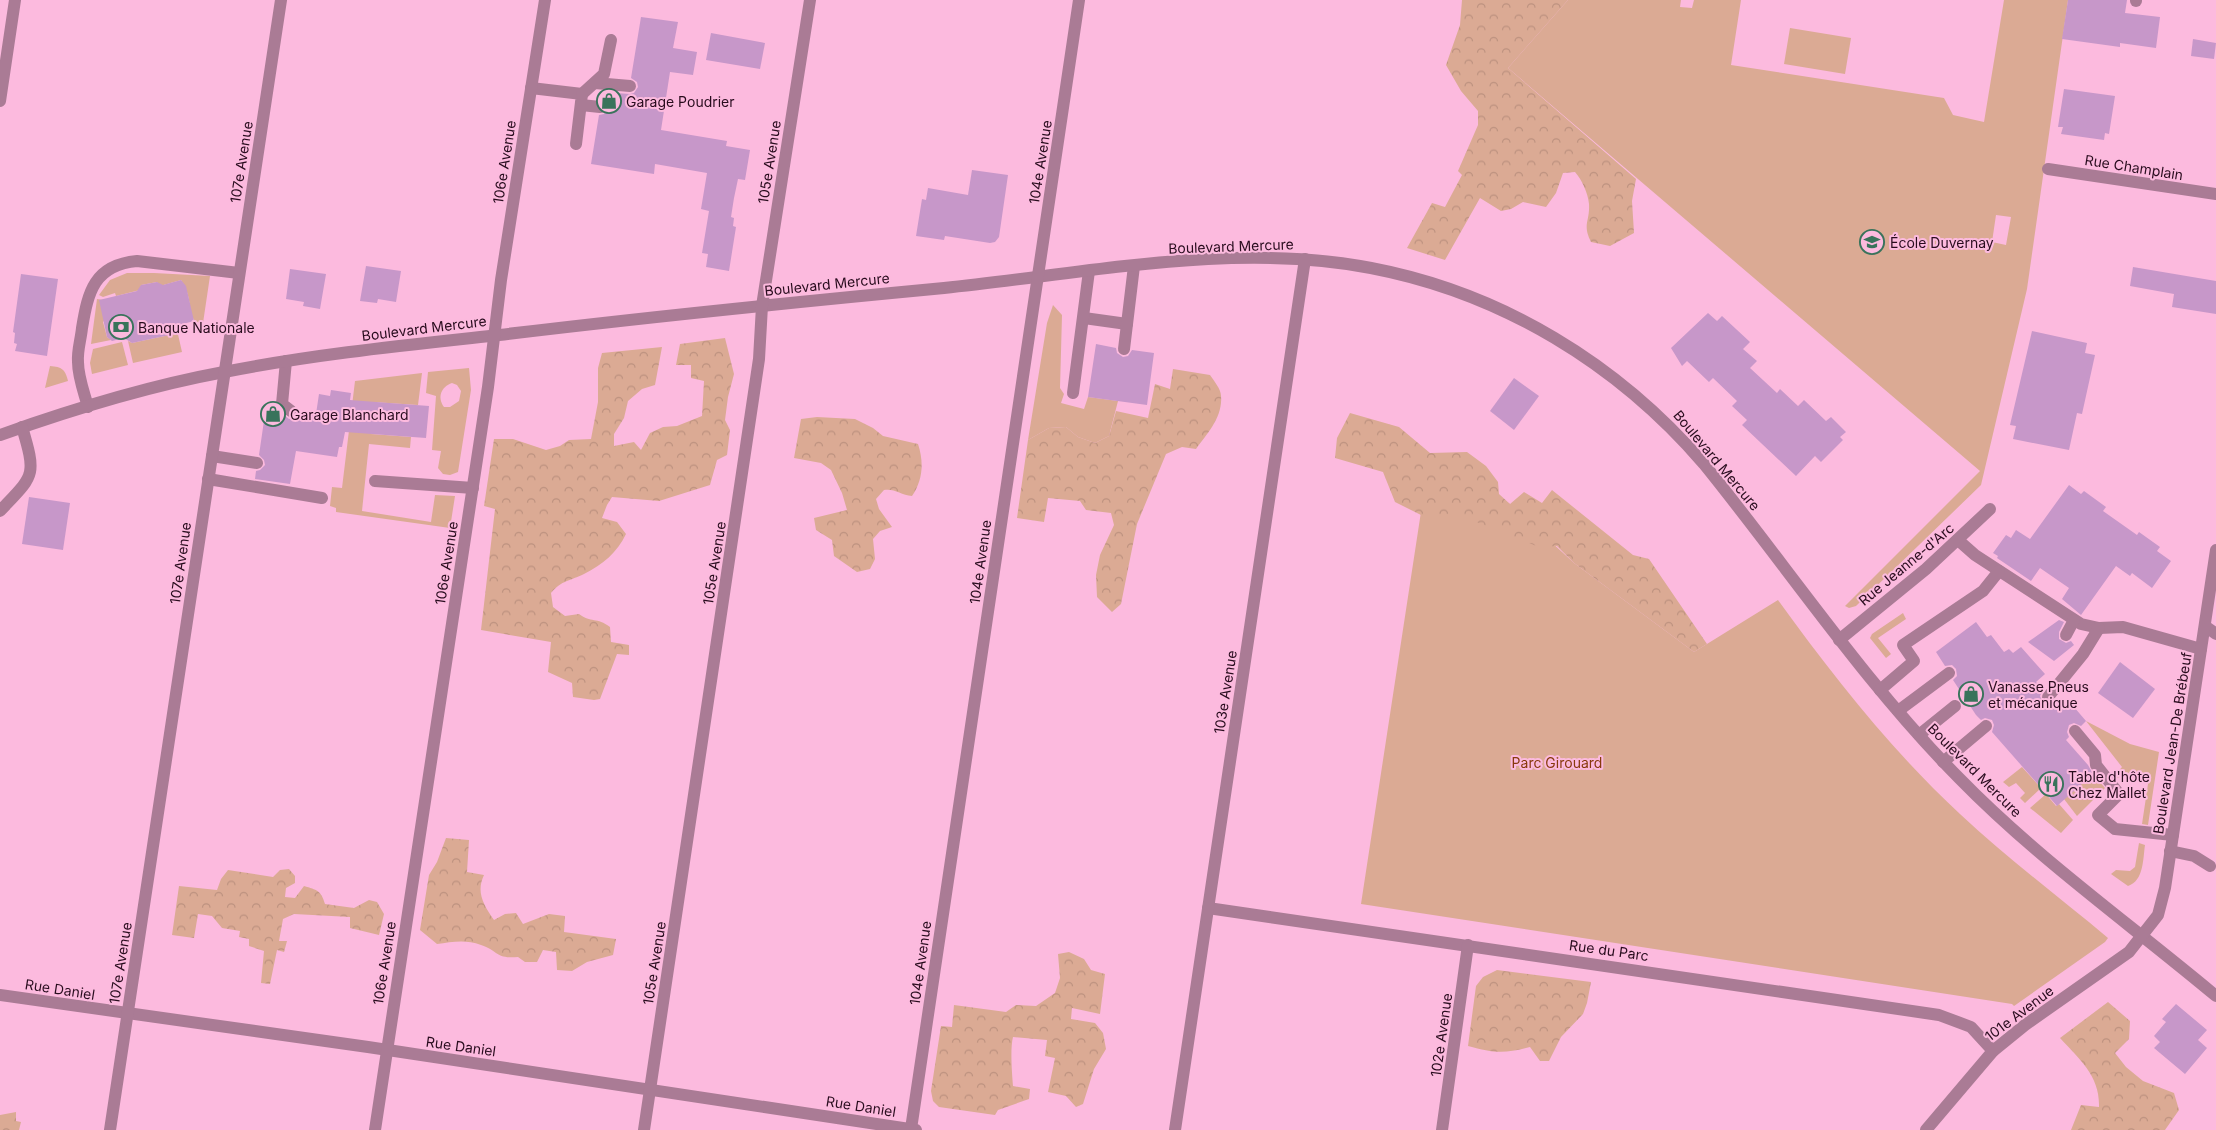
<svg xmlns="http://www.w3.org/2000/svg" width="2216" height="1130" font-family="Inter,sans-serif">
	<style>
		.green { fill: #dbaa94; fill-rule: evenodd }
		.forest { fill: url(#forest-crowns) }
		.building { fill: #c797c9 }
		.lines { fill: none; stroke-linecap: round; stroke-linejoin: round }
		.minor { stroke: #aa7b95; stroke-width: 12 }
		.labels { text-anchor: middle; dominant-baseline: central; stroke-width: 4; stroke-linejoin: round; paint-order: stroke }
		.poi-label { font-size: 14px; fill: #290c1e; stroke: #fcbade; text-anchor: start }
		.street-label { font-size: 14px; fill: #290c1e; stroke: #fcbade }
		.park-label { font-size: 14px; fill: #873a0c; stroke: #fcbade }
	</style>
	<defs>
		<pattern id="forest-crowns" width="20" height="18" patternUnits="userSpaceOnUse" patternTransform="scale(1.25)"><rect width="20" height="18" fill="#dbaa94"/><path d="M2 6a3 3 0 1 1 6 0M12 15a3 3 0 1 1 6 0" fill="none" stroke="#bc917f"/></pattern>
	</defs>
	<rect width="100%" height="100%" fill="#fcbade"/>
	<g class="green">
		<path d="M1568,0H1681L1680,7L1692,8L1694,0H1741L1731,65L1944,98L1953,115L1984,122L2004,0H2068L2027,289L1981,485L1856,606L1849,608L1845,606L1980,471L1508,68ZM1996,215L2011,217L2006,245L1992,242Z"/>
		<path d="M1790,28L1851,38L1845,74L1784,64Z"/>
		<path d="M127,273H154L210,276L203,323L196,322L192,317C189,304 190,293 181,280L160,286L157,282L141,285L140,290L116,296L115,293L103,297L99,295L110,280Z"/>
		<path d="M97,299L103,300L105,320L103,322L107,337L111,340L91,344Z"/>
		<path d="M1053,305L1062,315L1060,388L1064,394L1061,403L1084,409L1088,397L1118,401L1109,436L1095,443L1078,437L1066,427L1049,428L1028,440L1047,323Z"/>
		<path d="M177,330L182,352L133,363L128,341L132,343L174,334Z"/>
		<path d="M122,342L128,365L92,374L90,363L93,349Z"/>
		<path d="M50,366C62,367 65,369 68,381L45,388Z"/>
		<path d="M469,368L471,390L458,472L450,475L443,474L438,468L441,451L432,450L436,396L426,393L428,372ZM452,383L457,385L461,391L459,401L450,407H444C437,397 441,387 452,383Z"/>
		<path d="M422,373L418,405L373,402L371,434L411,437L410,448L369,444L362,511L431,522L435,495L455,496L450,528L336,512V508L330,506L332,487L342,488L355,381Z"/>
		<path d="M1430,453L1510,504L1574,563L1694,652L1778,600C1833,676 1891,750 1960,814C2007,858 2059,897 2108,938L2105,942L2014,1006L2012,1004L1361,904Z"/>
		<path d="M1903,613L1906,619L1878,638L1891,654L1886,658L1870,638L1872,634Z"/>
		<path d="M2086,721L2130,744L2159,752L2148,825L2142,824L2148,784L2128,775L2116,778L2113,777L2122,767Z"/>
		<path d="M2022,767L2041,788L2025,803L2020,798L2025,793L2016,783L2009,787L2003,782Z"/>
		<path d="M2093,774L2105,788L2077,816L2064,799Z"/>
		<path d="M2046,794L2056,806L2059,804L2073,820L2061,833L2030,808Z"/>
		<path d="M2139,843L2145,845C2143,858 2144,881 2128,886L2111,874L2116,870L2130,871L2135,867Z"/>
	</g>
	<g class="forest">
		<path d="M1462,0H1568L1508,68L1636,179L1632,201L1634,233L1610,246L1591,242C1582,224 1590,222 1589,204C1588,193 1582,180 1575,172L1563,173L1556,193L1546,207L1523,202L1511,209L1501,211L1480,198L1445,260L1407,248L1432,203L1445,207L1462,175L1458,171L1478,125V111L1461,91L1446,65L1460,25Z"/>
		<path d="M725,338L734,374L728,397L725,420L730,430L727,455L717,460L710,485L659,501L612,497L607,505L602,518L617,522L626,534C617,553 603,564 584,574C570,581 562,580 551,593L553,607L565,616L579,614C591,623 597,617 610,627L611,642L629,645V655L617,654L600,699L594,700L573,697L572,683L548,672L551,642L481,630L495,509L484,506L494,439H513L546,450L560,446L569,440L591,439L598,402V368L602,353L662,347L655,385L642,389L628,401L624,418L614,434V446L634,442L641,450L650,433L663,427L677,426L702,416L704,381L691,378V365H676L680,344Z"/>
		<path d="M1173,369L1210,375C1214,381 1221,389 1221,396C1223,417 1207,434 1196,449L1182,447L1166,454L1137,524L1121,604L1112,612L1097,597L1096,575L1100,555L1114,525L1111,513L1086,510L1080,501L1048,498L1044,522L1017,518L1028,440L1049,428L1066,427L1078,437L1095,443L1109,436L1116,411L1148,418L1155,384L1170,389Z"/>
		<path d="M1350,413L1399,427L1430,453L1467,452L1486,466L1498,482L1499,494L1510,504L1524,492L1542,503L1552,490L1633,555L1649,559L1707,644L1694,652L1574,563L1557,546L1539,547L1456,514L1421,515L1395,502L1383,472L1335,458L1337,438Z"/>
		<path d="M817,417L855,419L873,428L883,436L918,444C924,462 923,480 912,496C901,495 894,488 884,490L876,499L879,509L892,527L880,531L873,539L875,559L870,569L857,572L834,556L832,540L816,530L814,518L847,510L842,493L831,470L821,463L794,458L801,419Z"/>
		<path d="M446,838L469,840L467,872L484,875C476,892 483,904 494,920L505,914L516,913L523,924L549,914L565,916L564,932L616,939L613,955L587,962L572,971L557,970L556,952L543,950L537,962H525L518,957C495,959 499,951 481,945C465,939 452,942 437,944L420,930L429,875L437,862Z"/>
		<path d="M289,869L295,876V883L286,888L285,897L295,898L304,886C317,890 321,890 325,904L354,908L369,900L377,902L384,914L379,935L350,928V917L294,914L283,919L279,941H287L284,952L277,950L270,984L261,983L264,951L249,946V939L239,937L240,931L222,928L212,916L198,914L194,938L172,935L179,886L217,890L221,879L228,870L273,877L280,870Z"/>
		<path d="M1069,952L1084,959L1091,970L1105,974L1100,1014L1072,1008L1071,1019L1095,1023L1103,1033L1106,1049L1094,1069L1083,1104L1076,1107L1066,1096L1048,1092L1055,1058L1045,1056L1047,1040L1013,1037C1010,1049 1012,1073 1013,1086L1030,1089L1029,1099L998,1110L995,1115L939,1107L933,1101L931,1091L941,1026L952,1027L954,1005L1006,1012L1016,1005L1036,1006L1055,993L1060,978L1058,954Z"/>
		<path d="M1497,970L1591,982L1587,1003L1583,1014L1561,1037L1549,1061H1540L1530,1047C1505,1054 1493,1053 1468,1046L1476,986L1483,977Z"/>
		<path d="M2108,1002L2130,1021L2129,1039L2115,1053L2126,1067L2143,1081L2174,1093L2179,1110L2165,1130H2071L2081,1105L2099,1107C2100,1076 2080,1060 2060,1038Z"/>
		<path d="M16,1112V1121L21,1122L19,1130H0V1115Z"/>
	</g>
	<g class="building">
		<path d="M2068,0H2127L2125,13L2160,17L2156,48L2120,43V47L2062,39Z"/>
		<path d="M641,17L678,22L673,48L697,52L693,75L670,72L661,130L727,141L726,146L750,150L745,180L738,179L734,198L731,217L734,218L733,226L736,227L729,271L706,267L708,254L702,253L709,211L701,209L707,173L655,164L654,174L591,164L599,115L604,114L608,108L607,103L601,99L603,92L630,94L634,93L638,87L637,82L631,78Z"/>
		<path d="M711,33L765,43L760,69L706,60Z"/>
		<path d="M2193,39L2216,43L2214,59L2191,56Z"/>
		<path d="M2064,89L2115,96L2109,134L2105,133L2104,140L2061,134L2063,127H2058Z"/>
		<path d="M972,170L1008,175L999,237L995,242L990,243L945,236L944,240L916,236L922,199L926,200L928,188L968,195Z"/>
		<path d="M366,266L401,271L396,302L378,299L377,303L360,301Z"/>
		<path d="M2133,267L2216,281V314L2172,307L2174,294L2130,286Z"/>
		<path d="M290,269L326,274L320,309L303,306L304,302L286,299Z"/>
		<path d="M21,274L58,279L47,356L15,351L17,344L14,343L15,333L13,332Z"/>
		<path d="M181,280L186,286L194,321L179,325L174,334L132,343L124,338L112,341L107,337L99,300L137,291L141,285L157,282L163,285Z"/>
		<path d="M1708,313L1717,321L1722,316L1750,342L1743,349L1757,361L1750,368L1777,393L1780,389L1798,406L1804,400L1826,421L1831,417L1846,432L1840,437L1843,440L1821,462L1815,456L1796,476L1742,425L1747,420L1732,406L1737,401L1713,378L1709,382L1687,361L1682,366L1671,348Z"/>
		<path d="M2032,331L2087,343L2085,353L2095,355L2082,414L2077,413L2069,450L2013,439L2016,426L2010,425Z"/>
		<path d="M1096,344L1116,348L1117,353L1123,357L1128,356L1132,350L1154,353L1147,405L1088,397Z"/>
		<path d="M1514,378L1539,396L1514,430L1490,411Z"/>
		<path d="M331,390L351,393L350,400L429,406L426,438L345,432L342,447H339L337,457L296,451L290,484L255,479L256,471L260,470L265,465L264,460L259,455L266,407L275,408L289,419L294,418L299,412L316,414L319,394L330,396Z"/>
		<path d="M2069,485L2081,494L2084,491L2106,507L2103,511L2137,535L2139,532L2160,547L2157,551L2171,561L2152,588L2132,573L2130,576L2116,566L2081,615L2062,599L2069,588L2040,568L2031,581L1997,558L1998,556L1993,553L2006,535L2011,538L2016,530L2030,539Z"/>
		<path d="M29,497L70,503L63,550L22,544Z"/>
		<path d="M2059,620L2064,622L2059,632V639L2066,643L2071,641L2074,645L2054,661L2028,642Z"/>
		<path d="M1976,622L1987,637L1991,635L2004,652L2009,649L2013,653L2021,647L2045,674L2036,682L2043,690L2040,696L2043,703L2047,705L2053,703L2058,708L2068,700L2086,721L2081,726L2074,723L2069,725L2067,732L2069,737L2066,740L2088,765L2093,774L2057,806L1992,732L1994,725L1992,720L1985,718L1981,720L1976,715L1953,680L1957,676L1956,669L1952,665L1945,666L1936,652Z"/>
		<path d="M2120,662L2155,689L2133,718L2098,693Z"/>
		<path d="M2176,1004L2207,1030L2198,1040L2207,1048L2185,1074L2154,1048L2160,1042L2154,1036L2166,1022L2162,1019Z"/>
	</g>
	<g class="lines">
		<g class="minor">
			<path d="M2136,1V0"/>
			<path d="M595,83L630,86"/>
			<path d="M531,88L582,94L576,144"/>
			<path d="M582,94L604,74L611,40"/>
			<path d="M0,101L15,0"/>
			<path d="M581,105L600,107"/>
			<path d="M2048,169L2216,194"/>
			<path d="M1084,318L1127,324"/>
			<path d="M1124,349L1134,266"/>
			<path d="M286,361L282,404L291,411"/>
			<path d="M1073,393L1089,271"/>
			<path d="M88,407C84,392 78,377 78,362C77,351 81,339 82,328C88,292 94,265 137,261L239,273"/>
			<path d="M0,435C73,409 148,386 224,372C315,354 407,345 499,335C647,317 796,302 944,288C1083,274 1233,241 1371,268C1502,293 1618,364 1704,464C1789,569 1864,682 1959,778C2037,858 2130,924 2216,996"/>
			<path d="M212,456L257,463"/>
			<path d="M208,479L322,498"/>
			<path d="M375,481L473,488"/>
			<path d="M0,511C34,475 37,477 22,427"/>
			<path d="M1958,540L1975,555L2081,624L2099,628L2123,627L2201,649"/>
			<path d="M2205,626L2216,634"/>
			<path d="M2066,635L2074,620"/>
			<path d="M1839,640L1926,569L1990,509"/>
			<path d="M1880,690L1914,661L1903,645L1983,591L1999,571"/>
			<path d="M2048,697L2083,654L2099,628"/>
			<path d="M1898,711L1949,673"/>
			<path d="M2075,731L2095,755L2096,765L2119,794L2098,815L2115,829L2173,835"/>
			<path d="M1919,735L1955,706"/>
			<path d="M1943,762L1986,726"/>
			<path d="M2170,851L2194,856L2210,866"/>
			<path d="M1208,908L1939,1015L1971,1027L1993,1051"/>
			<path d="M0,995L368,1047L916,1130"/>
			<path d="M911,1129L1079,0"/>
			<path d="M110,1130L281,0"/>
			<path d="M375,1130L488,387L501,280L545,0"/>
			<path d="M644,1130L759,359L762,306L810,0"/>
			<path d="M1175,1130L1305,259"/>
			<path d="M1442,1130L1468,945"/>
			<path d="M1926,1130L1993,1051L2025,1025L2129,952L2158,915L2165,888L2216,550"/>
		</g>
	</g>
	<defs>
		<symbol id="shop-ring" viewBox="-11 -11 22 22"><circle r="9.5" fill="#fcbade" stroke="#39735b" stroke-width="1.5"/><path d="M-5-2.5h2.3a2.7 3.5 0 0 1 5.4 0H5L5.5 6h-11ZM-1.5-2.5h3a1.5 2.3 0 0 0-3 0Z" fill="#39735b"/></symbol>
		<symbol id="school-ring" viewBox="-11 -11 22 22"><circle r="9.5" fill="#fcbade" stroke="#39735b" stroke-width="1.5"/><path d="M0-5L7-2L0 1L-7-2ZM-4 1L0 2.5L4 1V4Q0 6-4 4Z" fill="#39735b"/></symbol>
		<symbol id="bank-ring" viewBox="-11 -11 22 22"><circle r="9.5" fill="#fcbade" stroke="#39735b" stroke-width="1.5"/><path d="M-6-4H6V4H-6ZM0-2.3a2.3 2.3 0 1 0 0 4.6a2.3 2.3 0 1 0 0-4.6Z" fill="#39735b"/></symbol>
		<symbol id="restaurant-ring" viewBox="-11 -11 22 22"><circle r="9.5" fill="#fcbade" stroke="#39735b" stroke-width="1.5"/><path d="M-5-6h1v4h1v-4h1v4h1v-4h1v5L-1.5 .5V6h-2V.5L-5-1ZM5-6V6H3V1.5H1.5Q1.5-4 5-6Z" fill="#39735b"/></symbol>
	</defs>
	<g fill-rule="evenodd">
		<use href="#shop-ring" x="595" y="87" width="28" height="28"/>
		<use href="#school-ring" x="1858" y="228" width="28" height="28"/>
		<use href="#bank-ring" x="107" y="313" width="28" height="28"/>
		<use href="#shop-ring" x="259" y="400" width="28" height="28"/>
		<use href="#shop-ring" x="1957" y="680" width="28" height="28"/>
		<use href="#restaurant-ring" x="2037" y="770" width="28" height="28"/>
	</g>
	<g class="labels">
		<g class="poi-label">
			<text x="626" y="101">Garage Poudrier</text>
			<text x="1890" y="242">École Duvernay</text>
			<text x="138" y="327">Banque Nationale</text>
			<text x="290" y="414">Garage Blanchard</text>
			<text x="1988" y="686">Vanasse Pneus<tspan x="1988" dy="16">et mécanique</tspan></text>
			<text x="2068" y="776">Table d'hôte<tspan x="2068" dy="16">Chez Mallet</tspan></text>
		</g>
		<g class="street-label">
			<text transform="translate(241 162) rotate(-81)">107e Avenue</text>
			<text transform="translate(504 162) rotate(-81)">106e Avenue</text>
			<text transform="translate(769 162) rotate(-81)">105e Avenue</text>
			<text transform="translate(1040 162) rotate(-81)">104e Avenue</text>
			<text transform="translate(2134 167) rotate(9)">Rue Champlain</text>
			<text transform="translate(1231 246) rotate(-2)">Boulevard Mercure</text>
			<text transform="translate(827 284) rotate(-6)">Boulevard Mercure</text>
			<text transform="translate(424 328) rotate(-7)">Boulevard Mercure</text>
			<text transform="translate(1717 460) rotate(50)">Boulevard Mercure</text>
			<text transform="translate(980 562) rotate(-82)">104e Avenue</text>
			<text transform="translate(180 563) rotate(-82)">107e Avenue</text>
			<text transform="translate(446 563) rotate(-81)">106e Avenue</text>
			<text transform="translate(714 563) rotate(-81)">105e Avenue</text>
			<text transform="translate(1906 564) rotate(-40)">Rue Jeanne-d'Arc</text>
			<text transform="translate(1225 692) rotate(-81)">103e Avenue</text>
			<text transform="translate(2172 743) rotate(-81)">Boulevard Jean-De Brébeuf</text>
			<text transform="translate(1975 770) rotate(45)">Boulevard Mercure</text>
			<text transform="translate(1609 950) rotate(8)">Rue du Parc</text>
			<text transform="translate(120 963) rotate(-81)">107e Avenue</text>
			<text transform="translate(384 963) rotate(-81)">106e Avenue</text>
			<text transform="translate(654 963) rotate(-81)">105e Avenue</text>
			<text transform="translate(920 963) rotate(-82)">104e Avenue</text>
			<text transform="translate(60 989) rotate(9)">Rue Daniel</text>
			<text transform="translate(2019 1013) rotate(-37)">101e Avenue</text>
			<text transform="translate(1441 1035) rotate(-82)">102e Avenue</text>
			<text transform="translate(461 1046) rotate(8)">Rue Daniel</text>
			<text transform="translate(861 1106) rotate(9)">Rue Daniel</text>
		</g>
		<g class="park-label">
			<text x="1557" y="762">Parc Girouard</text>
		</g>
	</g>
</svg>
